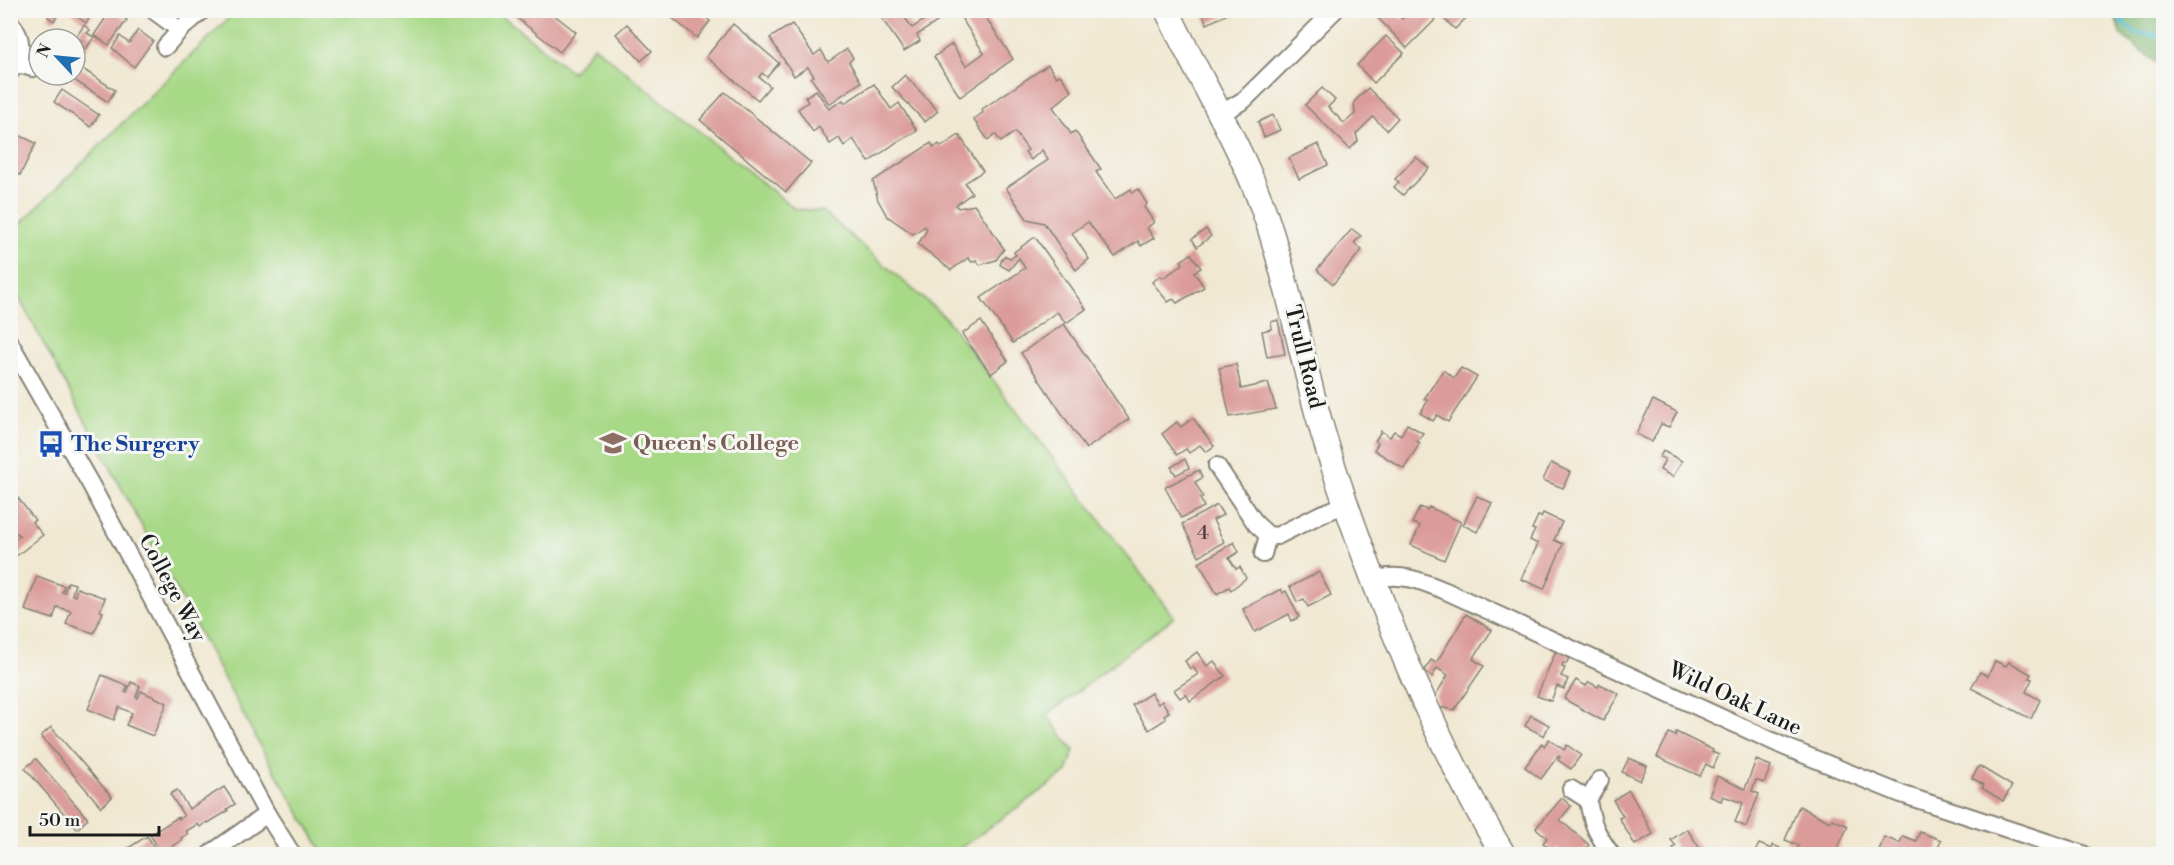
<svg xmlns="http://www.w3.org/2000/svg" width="2174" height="865" font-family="'Libre Bodoni',serif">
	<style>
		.green { fill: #a8d987; stroke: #627a52; stroke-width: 1.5 }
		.forest { fill: #86b974; stroke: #516a48; stroke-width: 1.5 }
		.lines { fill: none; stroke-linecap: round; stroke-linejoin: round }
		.stream { stroke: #51bbce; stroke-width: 5 }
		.building { fill: #db9c99 }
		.street-casing { stroke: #868276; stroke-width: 20 }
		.secondary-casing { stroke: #868276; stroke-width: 27 }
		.street { stroke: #fff; stroke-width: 16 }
		.secondary { stroke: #fff; stroke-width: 24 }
		.labels { text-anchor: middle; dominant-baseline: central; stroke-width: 6; stroke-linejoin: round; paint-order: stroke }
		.number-label { font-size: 20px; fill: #4c3c3b }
		.street-label { font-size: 22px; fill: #1c1c1c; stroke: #f6f6f2 }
		.education-label { font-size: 22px; font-weight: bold; fill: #785e54; stroke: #f6f6f2; text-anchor: start }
		.transit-label { font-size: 22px; font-weight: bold; fill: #164399; stroke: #f6f6f2; text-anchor: start }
	</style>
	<rect width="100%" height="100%" fill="#f6f6f2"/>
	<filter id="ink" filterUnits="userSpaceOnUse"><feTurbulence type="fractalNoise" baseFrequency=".0167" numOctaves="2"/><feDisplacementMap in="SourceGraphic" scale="12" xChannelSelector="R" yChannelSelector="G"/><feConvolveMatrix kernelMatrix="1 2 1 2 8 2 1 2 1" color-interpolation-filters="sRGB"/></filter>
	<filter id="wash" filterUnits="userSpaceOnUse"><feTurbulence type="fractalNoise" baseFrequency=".008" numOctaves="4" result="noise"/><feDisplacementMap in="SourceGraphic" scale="24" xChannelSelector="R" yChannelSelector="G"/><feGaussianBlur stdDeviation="1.35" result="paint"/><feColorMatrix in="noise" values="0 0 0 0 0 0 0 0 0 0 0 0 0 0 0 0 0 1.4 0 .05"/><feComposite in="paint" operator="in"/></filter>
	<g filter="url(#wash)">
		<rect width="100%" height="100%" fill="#f0e8d1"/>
		<path class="green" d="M236,11H496L572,72L594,46L795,209L822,211L945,317L1174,617L1047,715L1074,751L1067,772L952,854H324L264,753L11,283V233Z"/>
		<path class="forest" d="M2114,11H2163V107L2157,99L2163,68L2120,34Z"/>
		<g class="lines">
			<path class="stream" d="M2123,10L2121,22L2136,33L2164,36"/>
		</g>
		<g id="blocks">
			<g class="building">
				<path d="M52,10H61L54,21L48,17Z"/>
				<path d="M68,10H95L86,23Z"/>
				<path d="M111,10L127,20L109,45L94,35Z"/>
				<path d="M507,10H548L576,32L560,52Z"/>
				<path d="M668,10H697L710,21L697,38L666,13Z"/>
				<path d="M876,10H900L912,28L927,18L923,10H955L917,35L920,41L904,51Z"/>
				<path d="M956,10H981L1013,59L960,97L934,57L952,44L966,66L984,53Z"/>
				<path d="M1201,10H1236L1207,24Z"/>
				<path d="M1385,10H1394L1402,19L1411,10H1425L1435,20L1407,48L1378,18Z"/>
				<path d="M1446,10H1474L1455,29L1441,16Z"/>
				<path d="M627,24L652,51L641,61L616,34Z"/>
				<path d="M733,24L779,63L767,77L762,73L759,77L770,86L758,100L706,57Z"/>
				<path d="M792,24L814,55L821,50L828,62L847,49L853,58L849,62L861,82L829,104L811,78L814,76L808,67L794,76L770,38Z"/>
				<path d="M84,25L90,30L87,33L94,37L86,49L79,45L82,41L76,37Z"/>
				<path d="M138,30L153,41L134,67L112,48L120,36L129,43Z"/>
				<path d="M1386,36L1404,53L1374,83L1357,65Z"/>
				<path d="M1048,65L1056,77L1060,75L1072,91L1053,107L1071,134L1075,131L1101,169L1096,172L1115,199L1131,189L1133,193L1138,189L1147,204L1144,207L1154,222L1147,228L1154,238L1141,246L1138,241L1115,257L1088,222L1072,233L1089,259L1076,270L1044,223L1027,219L1006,188L1048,160L1042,150L1031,160L1025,152L1028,150L1015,132L1001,142L995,134L988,140L973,119L983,113L982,109Z"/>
				<path d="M78,66L115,90L108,102L71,78L75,75Z"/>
				<path d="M905,75L938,111L925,122L892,87Z"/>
				<path d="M874,84L891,109L899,103L917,131L897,142L869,162L853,139L844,146L839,138L830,144L819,127L813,132L798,109L808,102L805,97L816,90L829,109L843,100L845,103Z"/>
				<path d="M1322,88L1335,100L1328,107L1344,123L1355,114L1354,102L1368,88L1398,118L1387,130L1373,117L1356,134L1358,141L1350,149L1305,105Z"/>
				<path d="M62,90L99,115L91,127L54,102Z"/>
				<path d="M725,92L811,163L786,192L700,120Z"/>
				<path d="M1273,115L1280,130L1264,137L1258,122Z"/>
				<path d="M10,131L36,143L20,175L10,171Z"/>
				<path d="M959,135L983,171L965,183L972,193L956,205L958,208L975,205L1004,249L996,260L980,265L976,260L972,262L968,258L951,270L918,244L927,230L925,226L913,234L887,216L878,200L873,181L931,143L934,148L939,144L941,147Z"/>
				<path d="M1318,144L1328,165L1299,179L1289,158Z"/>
				<path d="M1416,157L1429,168L1403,195L1394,187L1399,182L1395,179Z"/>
				<path d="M1206,229L1211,236L1197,247L1192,239Z"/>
				<path d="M1352,229L1361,236L1354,243L1362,250L1333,284L1317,270Z"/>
				<path d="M1035,237L1086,309L1066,323L1057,312L1013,343L981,298L1025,268L1019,258L1009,270L1000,265L1002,259L1005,256L1011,258L1016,255L1014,252Z"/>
				<path d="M1191,254L1201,268L1194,272L1204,287L1177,303L1173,299L1168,302L1152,282L1161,276L1163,278L1183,264L1181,261Z"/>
				<path d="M1278,320L1285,354L1267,357L1262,331L1272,329L1271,322Z"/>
				<path d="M981,321L1008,361L991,374L962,334Z"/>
				<path d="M1064,324L1129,419L1086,449L1021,353Z"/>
				<path d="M1236,364L1241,389L1268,383L1276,409L1230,417L1219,368Z"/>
				<path d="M1461,368L1477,377L1448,422L1437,415L1433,421L1420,413L1428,401L1424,399L1443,370L1454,378Z"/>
				<path d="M1653,400L1677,412L1669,427L1661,424L1652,442L1636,434Z"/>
				<path d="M1193,418L1214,446L1206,452L1200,445L1189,453L1186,449L1177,455L1162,434L1177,422L1181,427Z"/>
				<path d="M1407,424L1423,433L1417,442L1420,443L1404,469L1374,450L1378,443L1375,441L1381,431L1390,437L1394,431L1401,435Z"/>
				<path d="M1663,451L1682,461L1673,477L1660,470L1665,459L1660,457Z"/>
				<path d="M1185,459L1189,468L1176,475L1171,467Z"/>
				<path d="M1551,463L1570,472L1563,488L1543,480Z"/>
				<path d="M1199,470L1202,478L1195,482L1203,497L1200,498L1204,507L1181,518L1165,487Z"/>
				<path d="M10,495L15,500L18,498L35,520L32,522L43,535L10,561V539L12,541L20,536L17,533L10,538Z"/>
				<path d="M1477,496L1492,503L1477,532L1463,525Z"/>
				<path d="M1217,505L1223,515L1213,520L1224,542L1199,556L1182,524Z"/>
				<path d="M1420,507L1427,510L1429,507L1461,522L1444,560L1411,545L1420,526L1412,523Z"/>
				<path d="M1543,513L1562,522L1554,540L1563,544L1544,589L1521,579L1538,544L1530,540L1535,530L1532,529L1538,516L1541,517Z"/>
				<path d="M1234,542L1239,552L1229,558L1236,569L1240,567L1246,578L1231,590L1229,587L1217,594L1199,563Z"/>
				<path d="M1319,572L1331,595L1308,607L1304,599L1297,602L1290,587Z"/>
				<path d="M37,576L64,586L62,592L64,593L68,582L75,584L72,595L75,596L77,588L105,598L100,611L103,612L94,633L66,624L71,611L57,607L53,619L25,610Z"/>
				<path d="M1281,589L1283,593L1286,591L1299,617L1292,621L1289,614L1255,632L1243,609Z"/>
				<path d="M1466,614L1492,630L1473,659L1484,666L1454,710L1439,707L1435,696L1448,675L1437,668L1432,677L1424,671L1431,660L1436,663Z"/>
				<path d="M1557,648L1571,654L1566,664L1563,663L1562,667L1565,668L1561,676L1568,679L1564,689L1557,686L1551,701L1537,696Z"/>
				<path d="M1197,652L1207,666L1214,661L1225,676L1190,701L1186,694L1180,698L1174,690L1198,674L1193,667L1190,669L1185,661Z"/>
				<path d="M1995,661L2006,666L2009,662L2031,674L2029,678L2032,679L2026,692L2040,700L2031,719L1971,688L1980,672L1988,676Z"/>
				<path d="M102,675L128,686L125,692L127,693L131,682L140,686L136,697L138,698L141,691L167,703L153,736L126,725L132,713L119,707L114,720L88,709Z"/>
				<path d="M1576,680L1586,686L1589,682L1598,687L1600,684L1619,694L1603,721L1564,699Z"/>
				<path d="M1151,693L1158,704L1162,701L1169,712L1164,715L1166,719L1149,730L1132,705Z"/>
				<path d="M1531,715L1549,725L1544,736L1525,726Z"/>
				<path d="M51,727L112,797L101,807L41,736Z"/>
				<path d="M1676,732L1713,750L1712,752L1719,755L1713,768L1706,764L1700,776L1657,757L1669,733L1675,736Z"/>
				<path d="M1549,739L1564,750L1567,745L1581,755L1571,769L1558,760L1560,757L1558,756L1541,779L1525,767L1542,743L1544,746Z"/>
				<path d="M1629,758L1647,766L1640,781L1622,772Z"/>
				<path d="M36,759L88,819L77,829L25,768Z"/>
				<path d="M1756,760L1771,766L1764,783L1756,780L1752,791L1759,794L1746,827L1735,822L1743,803L1723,796L1721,801L1709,796L1717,776L1745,789Z"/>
				<path d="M1979,766L2012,786L2003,801L1982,788L1984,785L1972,778Z"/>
				<path d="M224,787L235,804L227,809L228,811L208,823L207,822L200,827L198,824L186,831L188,834L181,838L182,840L162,853L150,835L178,817L179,819L184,816L170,794L177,790L189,809Z"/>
				<path d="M1629,790L1653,834L1635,845L1619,818L1623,816L1613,800Z"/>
				<path d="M1562,798L1571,806L1560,820L1589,845L1581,854H1565L1557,848L1554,852L1543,843L1547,838L1536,828Z"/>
				<path d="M1799,806L1830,822L1832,819L1848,826L1835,854H1795L1799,845L1785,840Z"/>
				<path d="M1687,829L1701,850L1704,848L1708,854H1677L1673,848L1676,846L1671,840Z"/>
				<path d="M1920,832L1941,840L1935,854L1878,853L1884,837L1900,843L1903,836L1916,841Z"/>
				<path d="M147,836L159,854H119Z"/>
				<path d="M1759,844L1772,849L1773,845L1780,848L1779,851L1786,854H1754Z"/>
			</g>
		</g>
	</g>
	<g filter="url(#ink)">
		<use href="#blocks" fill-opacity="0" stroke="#868276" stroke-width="1.5"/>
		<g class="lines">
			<defs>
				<g id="street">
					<path d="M153,10L180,30L203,10"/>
					<path d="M10,22C24,38 24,57 10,72"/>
					<path d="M165,47L180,30"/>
					<path d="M18,64L33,68"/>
					<path d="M1220,114L1244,100L1335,10"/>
					<path d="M10,343L91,485L267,814L292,854"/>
					<path d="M1217,466L1256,524L1268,535L1277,536L1321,514L1345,505"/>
					<path d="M1263,554L1268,535"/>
					<path d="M1374,580C1400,571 1424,582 1448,592L1783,746L1901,794L2083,854"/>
					<path d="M1571,789L1588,800C1592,825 1597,834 1611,854"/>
					<path d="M1588,800L1600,780"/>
					<path d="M210,854L267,814"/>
				</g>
				<path id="secondary" d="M1167,10C1200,82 1245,150 1269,226C1289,287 1300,350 1317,412C1333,470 1353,526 1374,581C1410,676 1451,768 1503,854"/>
			</defs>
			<use href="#street" class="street-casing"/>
			<use href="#secondary" class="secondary-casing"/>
			<use href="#street" class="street"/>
			<use href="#secondary" class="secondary"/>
		</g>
	</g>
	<defs>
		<symbol id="school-bare" viewBox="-9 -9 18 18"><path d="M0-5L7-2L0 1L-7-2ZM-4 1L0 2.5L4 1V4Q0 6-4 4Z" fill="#8d6e63" stroke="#f6f6f2" stroke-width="2.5" paint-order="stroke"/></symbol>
		<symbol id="bus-bare" viewBox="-9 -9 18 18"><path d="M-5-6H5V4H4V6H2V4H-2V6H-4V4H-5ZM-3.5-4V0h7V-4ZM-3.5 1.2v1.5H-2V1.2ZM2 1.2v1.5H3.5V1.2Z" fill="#1a4fb4" stroke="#f6f6f2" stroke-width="2.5" paint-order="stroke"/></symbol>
	</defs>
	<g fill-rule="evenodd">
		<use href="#school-bare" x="594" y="424" width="38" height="38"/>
		<use href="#bus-bare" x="32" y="425" width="38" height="38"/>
	</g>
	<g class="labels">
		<g class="number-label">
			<text x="1203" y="533">4</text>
		</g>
		<g class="street-label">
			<text transform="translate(1304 357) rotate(76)">Trull Road</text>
			<text transform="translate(172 588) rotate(62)">College Way</text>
			<text transform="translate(1735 699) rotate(25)">Wild Oak Lane</text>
		</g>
		<g class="education-label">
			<text x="633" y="443">Queen's College</text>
		</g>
		<g class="transit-label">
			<text x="71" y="444">The Surgery</text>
		</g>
	</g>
	<rect width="2174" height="865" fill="none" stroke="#f6f6f2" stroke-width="36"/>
	<g transform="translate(57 57) rotate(296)"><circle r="28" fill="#f6f6f2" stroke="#9f9f9c" stroke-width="1.5"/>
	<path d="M0-4.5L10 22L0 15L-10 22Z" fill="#1f6fb2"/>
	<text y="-9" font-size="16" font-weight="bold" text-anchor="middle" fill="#1c1c1c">N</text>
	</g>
	<path d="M30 826v9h129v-9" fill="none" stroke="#1c1c1c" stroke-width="3"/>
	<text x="39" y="826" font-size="18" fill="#1c1c1c" stroke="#f6f6f2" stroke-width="4.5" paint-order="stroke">50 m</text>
</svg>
